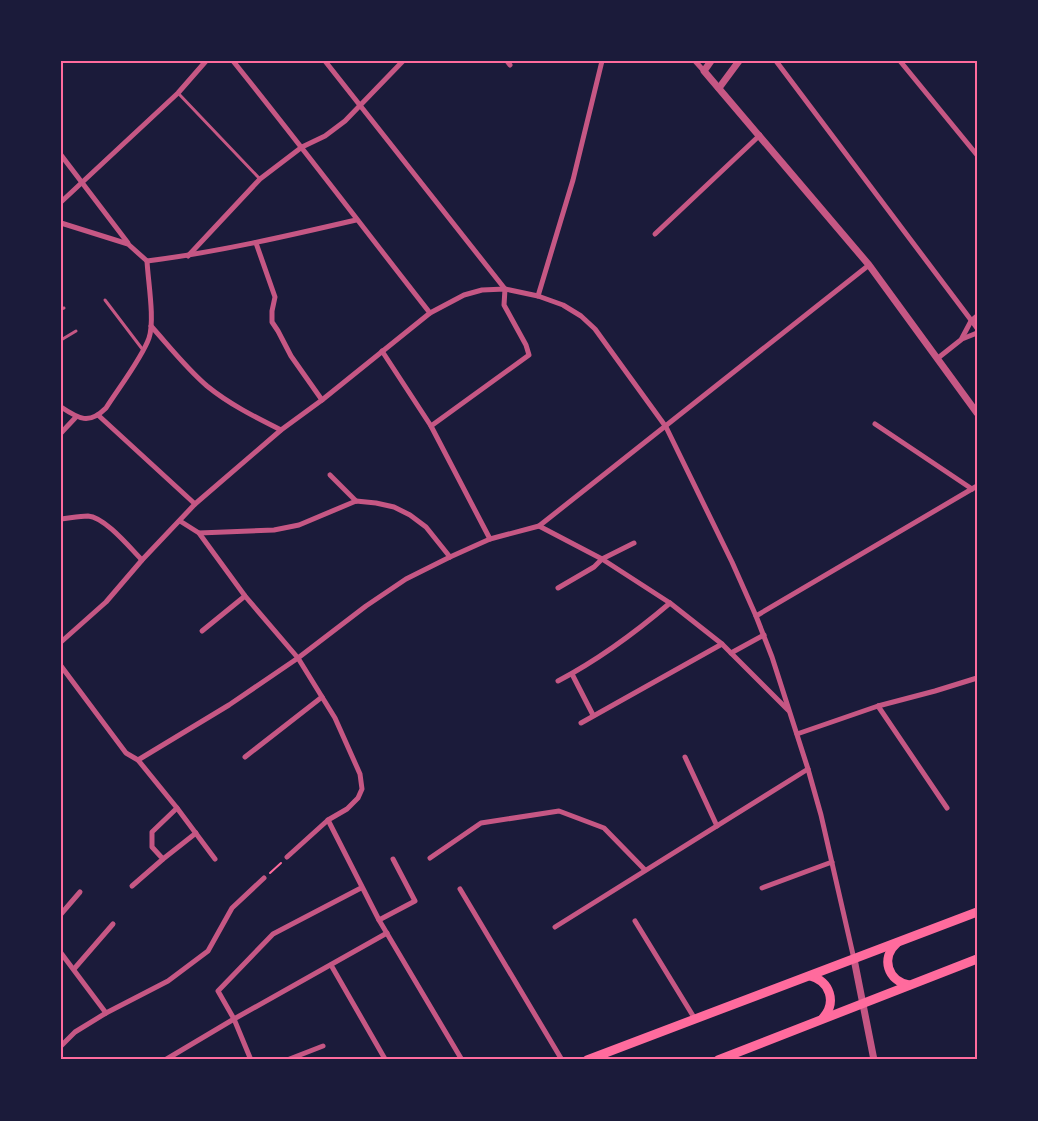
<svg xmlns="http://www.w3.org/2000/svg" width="1038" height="1121" font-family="Montserrat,sans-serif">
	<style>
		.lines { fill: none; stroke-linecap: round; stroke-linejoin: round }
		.path { stroke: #ff6b9d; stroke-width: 2 }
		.service { stroke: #c65784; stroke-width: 3 }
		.minor { stroke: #c65784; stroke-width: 5 }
		.tertiary { stroke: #c65784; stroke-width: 7 }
		.primary { stroke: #ff6b9d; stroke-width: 9 }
		.neatline { fill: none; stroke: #ff6b9d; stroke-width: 2 }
	</style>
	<rect width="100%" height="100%" fill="#1b1b3a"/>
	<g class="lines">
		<path class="path" d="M270,873L281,863"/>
		<g class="service">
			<path d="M178,93L260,179"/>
			<path d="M105,300L143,350"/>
			<path d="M61,309L64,308"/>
			<path d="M61,340L76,331"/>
		</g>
		<g class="minor">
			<path d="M233,61C300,144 364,229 430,313"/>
			<path d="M325,61L505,289"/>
			<path d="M507,61L510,65"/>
			<path d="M695,61L704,71"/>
			<path d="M776,61L977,328"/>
			<path d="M900,61L977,155"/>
			<path d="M61,155L128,243"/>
			<path d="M61,202L178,93L206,61"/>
			<path d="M61,223L128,244L147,261C218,252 287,236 356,220"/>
			<path d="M655,234L760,135"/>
			<path d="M256,243L275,297L272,311V322L278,331L291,356L322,400"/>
			<path d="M188,256L260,179L302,147L325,136L345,121L403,61"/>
			<path d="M538,296L573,180L602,61"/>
			<path d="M151,326C169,346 186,368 207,386C229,404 255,417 281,430"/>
			<path d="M962,338L971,321L977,316"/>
			<path d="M382,351L431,426L490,539"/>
			<path d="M938,358L962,339L977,333"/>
			<path d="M61,407C79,419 89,425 106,408C118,389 142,358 149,338C155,320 148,281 147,261"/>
			<path d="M98,415L195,504"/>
			<path d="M875,424L972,489"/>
			<path d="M431,426L529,355L526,345L504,305L505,289"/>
			<path d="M61,433L76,417"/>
			<path d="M330,475L356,501"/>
			<path d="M61,519C70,518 80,516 88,516C105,517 131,549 142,560"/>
			<path d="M180,521L199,533L245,596L298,658L335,718L360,774L362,789L358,798L347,809L328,820L287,857"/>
			<path d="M539,526L602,559L670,603L722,644L788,710"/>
			<path d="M199,533L274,530L299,525L356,501L376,503L394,507L410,515L426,527L450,557"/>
			<path d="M558,588L594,567L602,559L634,543"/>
			<path d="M756,616L977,486"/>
			<path d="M202,631L245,596"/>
			<path d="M61,642L106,602L142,560L195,504L281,430L322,400L430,313L464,295L482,290L505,289L538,296L563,305L581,316L595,329L666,427L732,562L756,616L772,657L808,769L821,815L854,959"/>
			<path d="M731,653L764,635"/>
			<path d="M61,666L126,753L138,760L177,808L215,859"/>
			<path d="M572,674L593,715"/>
			<path d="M558,681C598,660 636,632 670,603"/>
			<path d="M878,706L947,808"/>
			<path d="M581,723L722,644"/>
			<path d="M797,734L878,706L935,691L977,678"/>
			<path d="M245,757L322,697"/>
			<path d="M685,757L717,826"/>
			<path d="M138,760L229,705L298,658L366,606L406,579L450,557L490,539L539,526L869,265"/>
			<path d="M328,820L379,920L462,1060"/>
			<path d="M430,858L481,823L559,811L604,828L645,870"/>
			<path d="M163,859L196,833"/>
			<path d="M132,886L163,859L152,847V832L177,808"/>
			<path d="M762,888L832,862"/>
			<path d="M460,889L562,1060"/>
			<path d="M61,914L80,892"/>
			<path d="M379,920L415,901L393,859"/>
			<path d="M635,921L695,1019"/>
			<path d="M555,927L808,769"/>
			<path d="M61,953L106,1013"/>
			<path d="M331,965L385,1059"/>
			<path d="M74,969L113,924"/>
			<path d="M61,1046L75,1032L106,1013L168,981L208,951L232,908L264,878"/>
			<path d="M165,1060L234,1019L387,933"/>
			<path d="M251,1060L234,1019L218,991L273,934L361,888"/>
			<path d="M287,1060L323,1046"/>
		</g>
		<g class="tertiary">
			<path d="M711,61L704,71L869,265L977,413"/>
			<path d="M719,88L739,61"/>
			<path d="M854,959L874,1060"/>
		</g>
		<g class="primary">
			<path d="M897,943C880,958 888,981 909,985"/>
			<path d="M810,976C830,981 837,1002 823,1018"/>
			<path d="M587,1060L977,912"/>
			<path d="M718,1060L977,959"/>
		</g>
	</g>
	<rect width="1038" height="1121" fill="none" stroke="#1b1b3a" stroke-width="125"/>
	<rect x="62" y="62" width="914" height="996" class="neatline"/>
</svg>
